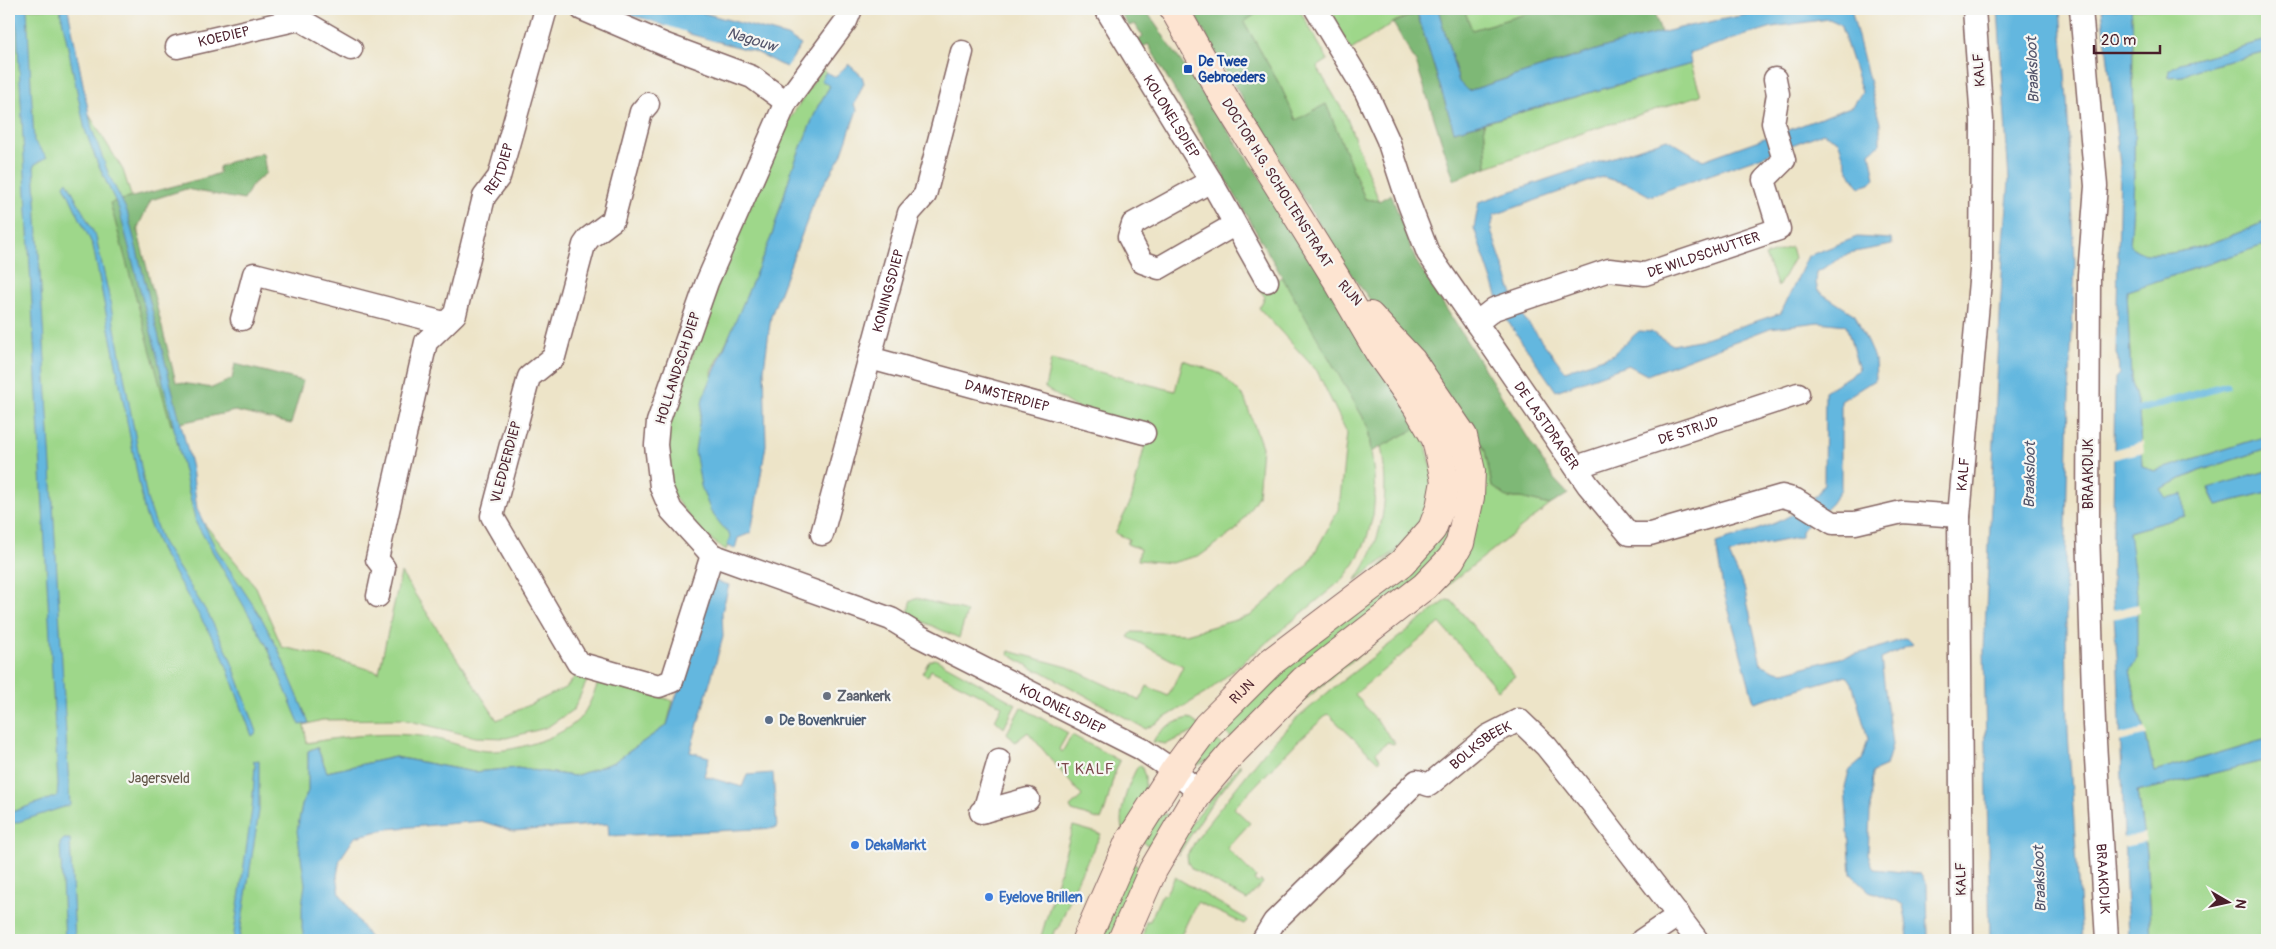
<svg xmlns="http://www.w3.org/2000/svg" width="2276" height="949" font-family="Pangolin,sans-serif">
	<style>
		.green { fill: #9ed78a; stroke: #747b5a }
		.forest { fill: #7eb876; stroke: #646c50 }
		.water { fill: #63b7df; stroke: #566b85 }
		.pier { fill: #ede4c8 }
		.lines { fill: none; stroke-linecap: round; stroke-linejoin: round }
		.stream { stroke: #63b7df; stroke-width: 7 }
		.canal { stroke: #63b7df; stroke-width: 22 }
		.street-casing { stroke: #836462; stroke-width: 25 }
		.secondary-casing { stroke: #836462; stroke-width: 30 }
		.street { stroke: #fff; stroke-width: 22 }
		.secondary { stroke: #fde4d1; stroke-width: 28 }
		.transit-dot { fill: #1a4fb4; stroke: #f6f6f2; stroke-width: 2 }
		.worship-dot { fill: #6b7280; stroke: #f6f6f2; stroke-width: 2 }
		.service-dot { fill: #5c6f8a; stroke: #f6f6f2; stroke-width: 2 }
		.shop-dot { fill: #3f7fe0; stroke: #f6f6f2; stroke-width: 2 }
		.labels { text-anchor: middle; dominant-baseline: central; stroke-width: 4.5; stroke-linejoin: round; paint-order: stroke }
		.street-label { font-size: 14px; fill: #4a1f2b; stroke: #f6f6f2 }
		.transit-label { font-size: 14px; font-weight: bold; fill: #164399; stroke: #f6f6f2; text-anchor: start }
		.worship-label { font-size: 14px; font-weight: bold; fill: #5b616d; stroke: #f6f6f2; text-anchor: start }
		.service-label { font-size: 14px; font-weight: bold; fill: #4e5e75; stroke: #f6f6f2; text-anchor: start }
		.park-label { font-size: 14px; fill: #635648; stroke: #f6f6f2 }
		.shop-label { font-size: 14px; font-weight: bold; fill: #366cbe; stroke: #f6f6f2; text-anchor: start }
		.water-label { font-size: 15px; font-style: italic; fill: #53546a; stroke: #f6f6f2 }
		.neighbourhood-label { font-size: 15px; letter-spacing: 1px; fill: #7a494b; stroke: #f6f6f2 }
	</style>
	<rect width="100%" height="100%" fill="#f6f6f2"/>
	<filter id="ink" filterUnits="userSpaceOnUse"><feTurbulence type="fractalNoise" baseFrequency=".02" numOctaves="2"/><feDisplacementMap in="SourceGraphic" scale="10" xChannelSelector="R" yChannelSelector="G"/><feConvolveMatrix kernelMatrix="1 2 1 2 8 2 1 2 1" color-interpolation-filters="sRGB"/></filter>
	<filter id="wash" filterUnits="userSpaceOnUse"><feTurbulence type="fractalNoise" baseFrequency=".0096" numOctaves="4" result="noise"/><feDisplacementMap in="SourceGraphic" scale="20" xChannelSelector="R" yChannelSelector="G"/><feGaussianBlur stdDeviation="1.12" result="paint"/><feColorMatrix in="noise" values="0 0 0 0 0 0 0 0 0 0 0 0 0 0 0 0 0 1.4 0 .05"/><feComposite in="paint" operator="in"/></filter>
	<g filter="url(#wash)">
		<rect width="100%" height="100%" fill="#ede4c8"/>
		<g class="green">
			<path d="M9,9H65L83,105L123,170L138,218L143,284L198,516L256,587L282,647L315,654L379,672L401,573L497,720L567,687L579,671L591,672L574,709L546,728L506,738L475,737L402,719L322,720L304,725L307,743C345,736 390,731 428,737C448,740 468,750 488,751C513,752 559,738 577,721C589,710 594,691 601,677L673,701L667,725L614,762L575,776L517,768L474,772L395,757L327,772L317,747L308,751L310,940H9Z"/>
			<path d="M1263,9H1299L1328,60L1317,67L1346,116L1379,201L1365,199L1326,104L1296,121L1281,87L1244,22Z"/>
			<path d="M1326,9H1416L1417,13L1396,21L1351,50Z"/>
			<path d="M1464,9H1542L1472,30Z"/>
			<path d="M2131,9H2267V40L2180,63L2168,77L2183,76L2198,69L2267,52V221C2230,236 2188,256 2148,254C2142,254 2135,249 2130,246C2135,191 2135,137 2133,81C2132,56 2134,34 2131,9Z"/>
			<path d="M1691,64L1701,95L1588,131L1487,167L1484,123Z"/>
			<path d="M822,68L826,72L821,80L830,86L818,106L792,169L772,235L741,311L712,372L731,536L726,550L700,532L669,490L663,440L740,220L781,133Z"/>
			<path d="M2267,244V436L2155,471L2142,467L2139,410L2131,378L2127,291Z"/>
			<path d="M1791,247L1794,258L1778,287L1765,256Z"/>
			<path d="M1283,276L1368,426L1374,475L1375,494L1373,516L1366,541L1355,563L1343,579L1206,693L1146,729L1041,671L1035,670L1008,654L1009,651L1068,667L1140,701L1147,686L1168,696L1183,666L1128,637L1132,632L1186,634L1250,616L1308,565L1339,508L1347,433L1317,371L1259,308L1265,297L1260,290Z"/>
			<path d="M1051,360L1175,391L1183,360L1221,374L1244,397L1262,447L1258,496L1236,530L1201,555L1171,563L1138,560L1140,549L1127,544L1129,539L1115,533L1131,501L1149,428L1075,407L1045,388Z"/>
			<path d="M1459,412L1485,450L1492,486L1508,498H1521L1550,505L1349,663L1286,716L1272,719L1454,564Z"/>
			<path d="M1421,426L1435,480L1417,535L1355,581C1384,540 1390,496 1381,446Z"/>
			<path d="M2267,449V471L2209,489L2217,505L2267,492V739L2154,772C2151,760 2143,719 2138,712L2130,670L2137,658L2129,532L2185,516L2165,499L2160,489L2199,471Z"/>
			<path d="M1464,483L1442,558L1235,741L1219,727Z"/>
			<path d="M917,598L967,612L959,638L908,615L910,602Z"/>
			<path d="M1447,600L1452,601L1515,676L1498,690L1440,623L1355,694L1395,743L1393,744L1388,742L1376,752L1380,760L1378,762L1328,714L1298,741L1234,808L1250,823L1227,848L1256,877L1254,880L1258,883L1261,880L1263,883L1247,900L1192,869L1188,863L1187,855L1204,828L1267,749L1293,722L1333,688Z"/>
			<path d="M935,659L1016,704L1004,728L995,720L1002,706L931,670L928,676L922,673L929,661Z"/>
			<path d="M1021,707L1068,733L1059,749L1062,752L1072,735L1120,761C1110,780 1110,801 1101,820L1072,811L1070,807L1082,796L1028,732L1015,742L1007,733Z"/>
			<path d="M1189,718L1203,728L1166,744L1153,742C1158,729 1176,721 1189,718Z"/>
			<path d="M1212,736L1226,748L1215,757L1196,766L1194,765Z"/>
			<path d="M2267,760V939L2151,940L2146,852L2137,792Z"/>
			<path d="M1240,764V768L1209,807L1178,855L1183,833Z"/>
			<path d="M1141,765L1145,777V808L1123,831C1116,817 1130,779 1138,766Z"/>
			<path d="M1163,813L1169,816L1159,851L1139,840Z"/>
			<path d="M1073,826L1101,834L1079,877L1058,929H1055L1051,940H1040Z"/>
			<path d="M1128,861L1148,872L1117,940H1094Z"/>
			<path d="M1175,877L1248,920L1244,924L1197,902L1179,939L1142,940L1146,921H1150L1162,894L1165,895Z"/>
		</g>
		<g class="forest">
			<path d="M1118,9H1145L1257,173L1421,426L1371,452L1368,426L1148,44L1141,48L1137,41L1143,37L1135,24L1129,26Z"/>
			<path d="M1192,9H1263L1244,22L1281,87L1296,120L1326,104L1365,199L1379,201L1391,194L1416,261L1554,479L1568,494L1550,505L1521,498H1508L1492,486L1485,450L1459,412L1429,377L1346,268L1225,70Z"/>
			<path d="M1438,9H1464L1472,30L1542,9H1653L1661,33L1612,45L1468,91L1459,82Z"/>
			<path d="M1417,13L1454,131L1484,123L1487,167L1454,180L1416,62L1393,23Z"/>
			<path d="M263,153L266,173L252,185L244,200L186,189L151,200L137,229L176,382L212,388L232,379L235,364L303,381L291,424L235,411L171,425L110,203L208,177L219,173V167L229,162Z"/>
		</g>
		<g class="water">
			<path d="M9,9L17,12L18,9H27L34,141L47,157L34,165L70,805L9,825V813L57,796L58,785L17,28L15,19L9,16Z"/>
			<path d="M60,9H68L92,129L109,175L127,211L192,468L197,509L216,549L261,617L278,649L309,723L300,725L267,646L196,523L155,347L119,209L97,162L85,130Z"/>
			<path d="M623,9H675L666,26L647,19L627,15Z"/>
			<path d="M1416,9H1438L1459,82L1468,91L1612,45L1684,27L1775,9H1851L1880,123V144L1870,153L1875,178L1870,184L1860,187C1848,175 1844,156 1838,141L1823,133L1784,148L1778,134L1853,106L1862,92L1840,24L1829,19L1772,27L1689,53L1691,64L1454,131Z"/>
			<path d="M1998,9H2060L2067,100L2075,263L2069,397L2065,573L2068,733L2082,940H1990L1984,650L2003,254L2009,181Z"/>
			<path d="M2102,9H2131C2134,34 2132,56 2133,81C2135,137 2135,191 2130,246C2135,249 2142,254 2148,254C2188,256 2230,236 2267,221V244L2127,291L2131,378L2139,410L2142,467L2155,471L2267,436V449L2199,471L2160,489L2166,498L2183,494L2185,516L2129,532L2137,594V658L2130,670L2138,712C2143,719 2151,760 2154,772L2267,739V760L2137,792L2146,852L2151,940H2128L2118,670L2112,590L2115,378L2119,374L2118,359L2116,353L2120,165Z"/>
			<path d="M693,10L787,36L801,45L787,67C776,64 767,57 756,52L686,33Z"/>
			<path d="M2267,40V52L2198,69L2183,76L2168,77L2169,70L2180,63Z"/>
			<path d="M848,64L862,76L864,83L854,105L857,110L841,156L816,197L771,316L764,369L766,445L751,533L738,538L735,549L727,546L730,536L711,512L701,486L695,451L703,398L772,235L792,169L818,106L830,86L821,80L826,72L836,77Z"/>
			<path d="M1770,136L1774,152L1650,196L1628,184L1602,177L1494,215L1491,230L1518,310L1565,371L1612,355L1639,331L1651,332L1673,345L1702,339L1781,313L1808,256L1857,237L1891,239L1892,245L1849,253L1817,272L1816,283L1818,291L1855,315L1875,360L1876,379L1841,401V489L1831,504L1801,531V537L1751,547L1729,555L1744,587L1761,664L1776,671L1784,672L1872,650L1907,638L1913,644L1881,659L1892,745L1886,766L1872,772L1868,855L1874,869L1920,874L1927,884L1928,940H1908L1906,919L1903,905L1897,901L1869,891L1851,874L1845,787L1849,771L1862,760L1868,739L1852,683L1848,677L1843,676L1754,702L1723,589L1716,543C1754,530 1802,521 1824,484L1825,391L1859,370L1846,325L1818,322L1770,328L1647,375L1628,365L1556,391L1504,316L1474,228L1479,202L1667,139L1703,160Z"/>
			<path d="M67,181L96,237L109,296L147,499L162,542L208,614L229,655L257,732L252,736L222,654L161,551L145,514L93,246L64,185Z"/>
			<path d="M2267,471V492L2217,505L2209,488Z"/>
			<path d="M713,580L729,585L722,612L723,637L690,752L709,757L704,776L742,787L747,775L773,773L777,828L609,836L608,824L513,831L481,821L387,829L355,837L340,859L337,876L340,894L371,940H305L302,929V905L305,884L297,831L302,805L308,791V751L317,747L327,772L395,757L474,772L517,768L575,776L614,762L667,725Z"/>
			<path d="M259,760V811L239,940H233L252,809L255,765L253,761Z"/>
			<path d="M64,839H70L75,940H65L60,843Z"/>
		</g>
		<g class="pier">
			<path d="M2143,442L2144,452L2111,460V450Z"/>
			<path d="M2139,604V613L2112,619L2111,611Z"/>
			<path d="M2145,728L2147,735L2119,742L2117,735Z"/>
			<path d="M2145,833L2147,842L2123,847L2121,838Z"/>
		</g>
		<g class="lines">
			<path class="stream" d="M2139,410L2226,385"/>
			<path class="canal" d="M651,9L716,30"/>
		</g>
	</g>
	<g filter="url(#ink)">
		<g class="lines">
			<defs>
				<g id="street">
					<path d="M582,9L666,45L752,77L786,102"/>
					<path id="s1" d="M851,9L846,21L786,102L707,282L658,422L656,445L661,487L671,510L712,555L891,619L919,636L1140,748L1174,771L1199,792"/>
					<path id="s2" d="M1106,9L1211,181L1267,281"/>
					<path id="s3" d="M1316,9L1366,92L1388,140L1409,204L1428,253L1588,485L1629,534H1650L1782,496L1796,500L1833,523H1855L1902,512L1959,516"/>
					<path id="s4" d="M2081,9L2096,186L2089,275L2088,529L2094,725L2107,940"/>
					<path id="s5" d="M177,47L299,19L351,49"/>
					<path d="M648,104L641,112L613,220L589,238L584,245L554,357L529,377L492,516L578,663L659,686L672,681L712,555"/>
					<path d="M1211,181L1133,224L1129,237L1142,262L1159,268L1234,225"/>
					<path d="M242,319L254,274L444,323"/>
					<path id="s6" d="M1476,323L1494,309L1609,270L1645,274L1779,229L1764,180L1784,160L1773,123L1778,94L1775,79"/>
					<path id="s7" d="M870,358L1144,433"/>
					<path id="s8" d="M1576,467L1798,394"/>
					<path id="s9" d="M822,534L909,213L925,195L962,52"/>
					<path id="s10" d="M378,596L384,568L377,559L426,342L455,314L484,197L499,177L546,9"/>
					<path d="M984,811L999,760"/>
					<path d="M981,812L1028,799"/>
					<path id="s11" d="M1263,940L1274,922L1417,781L1429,785L1488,736L1519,720L1546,746L1591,802L1697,940"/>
					<path d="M1642,940L1679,915"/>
					<path id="s12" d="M1962,940L1959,516L1981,270L1982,121L1974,9"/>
				</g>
				<g id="secondary">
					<path id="s13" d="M1086,940L1129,842L1174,771L1207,726L1271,662L1402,563L1432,529L1440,508L1445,481L1436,439L1416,405L1380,354L1336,278L1226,101L1174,9"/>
					<path d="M1122,940L1153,870L1199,792L1234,751L1304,680L1425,586L1451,559L1460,543L1470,497L1471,471L1463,436L1412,361L1370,316"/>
				</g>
			</defs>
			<use href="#street" class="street-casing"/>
			<use href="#secondary" class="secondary-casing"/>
			<use href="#street" class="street"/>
			<use href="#secondary" class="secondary"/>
		</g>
	</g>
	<rect class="transit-dot" x="1183" y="64" width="10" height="10" rx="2.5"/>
	<circle class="worship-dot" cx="827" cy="696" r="5"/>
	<circle class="service-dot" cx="769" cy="720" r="5"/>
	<g class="shop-dot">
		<circle cx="855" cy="845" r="5"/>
		<circle cx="989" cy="897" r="5"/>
	</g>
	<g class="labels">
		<g class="street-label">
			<text stroke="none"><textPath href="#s5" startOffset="48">KOEDIEP</textPath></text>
			<text transform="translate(1979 70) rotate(-94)">KALF</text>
			<text stroke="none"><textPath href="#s2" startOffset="126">KOLONELSDIEP</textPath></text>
			<text stroke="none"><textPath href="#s10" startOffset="456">REITDIEP</textPath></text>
			<text transform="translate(1277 183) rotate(58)">DOCTOR H.G. SCHOLTENSTRAAT</text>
			<text stroke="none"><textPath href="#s6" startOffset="242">DE WILDSCHUTTER</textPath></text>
			<text stroke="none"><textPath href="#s9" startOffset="252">KONINGSDIEP</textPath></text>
			<text transform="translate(1350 293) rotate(48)">RIJN</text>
			<text transform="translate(678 368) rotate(-72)">HOLLANDSCH DIEP</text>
			<text stroke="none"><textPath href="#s7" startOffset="142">DAMSTERDIEP</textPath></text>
			<text stroke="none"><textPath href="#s3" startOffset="479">DE LASTDRAGER</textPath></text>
			<text stroke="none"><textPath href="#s8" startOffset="118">DE STRIJD</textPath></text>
			<text transform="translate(506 462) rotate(-75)">VLEDDERDIEP</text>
			<text stroke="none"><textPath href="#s12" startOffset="466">KALF</textPath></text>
			<text transform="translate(2088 474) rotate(-90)">BRAAKDIJK</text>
			<text stroke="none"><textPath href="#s13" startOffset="296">RIJN</textPath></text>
			<text stroke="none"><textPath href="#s1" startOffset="994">KOLONELSDIEP</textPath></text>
			<text stroke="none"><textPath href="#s11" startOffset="300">BOLKSBEEK</textPath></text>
			<text transform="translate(1961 879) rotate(-91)">KALF</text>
			<text stroke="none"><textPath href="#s4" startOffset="871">BRAAKDIJK</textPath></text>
		</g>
		<g class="transit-label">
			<text x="1198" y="61">De Twee<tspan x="1198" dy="16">Gebroeders</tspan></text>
		</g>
		<g class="worship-label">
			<text x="837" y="696">Zaankerk</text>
		</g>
		<g class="service-label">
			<text x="779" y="720">De Bovenkruier</text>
		</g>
		<g class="park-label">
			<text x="159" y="778">Jagersveld</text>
		</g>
		<g class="shop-label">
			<text x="865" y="845">DekaMarkt</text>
			<text x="999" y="897">Eyelove Brillen</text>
		</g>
		<g class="water-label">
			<text transform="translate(752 40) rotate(17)">Nagouw</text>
			<text transform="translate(2033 70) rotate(-92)">Braaksloot</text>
			<text transform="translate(2030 475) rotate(-89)">Braaksloot</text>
			<text transform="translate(2040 879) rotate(-92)">Braaksloot</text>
		</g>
		<g class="neighbourhood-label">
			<text x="1086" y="769">'T KALF</text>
		</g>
	</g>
	<rect width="2276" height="949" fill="none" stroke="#f6f6f2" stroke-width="30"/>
	<g transform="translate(2228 902) rotate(99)" stroke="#f6f6f2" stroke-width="4" paint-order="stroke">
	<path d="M0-4L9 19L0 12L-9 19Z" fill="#4a1f2b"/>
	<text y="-8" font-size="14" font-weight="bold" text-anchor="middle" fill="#4a1f2b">N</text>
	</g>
	<path d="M2094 45v8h66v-8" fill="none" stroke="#4a1f2b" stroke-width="2.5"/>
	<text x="2101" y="45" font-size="15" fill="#4a1f2b" stroke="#f6f6f2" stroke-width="4" paint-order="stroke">20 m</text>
</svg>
